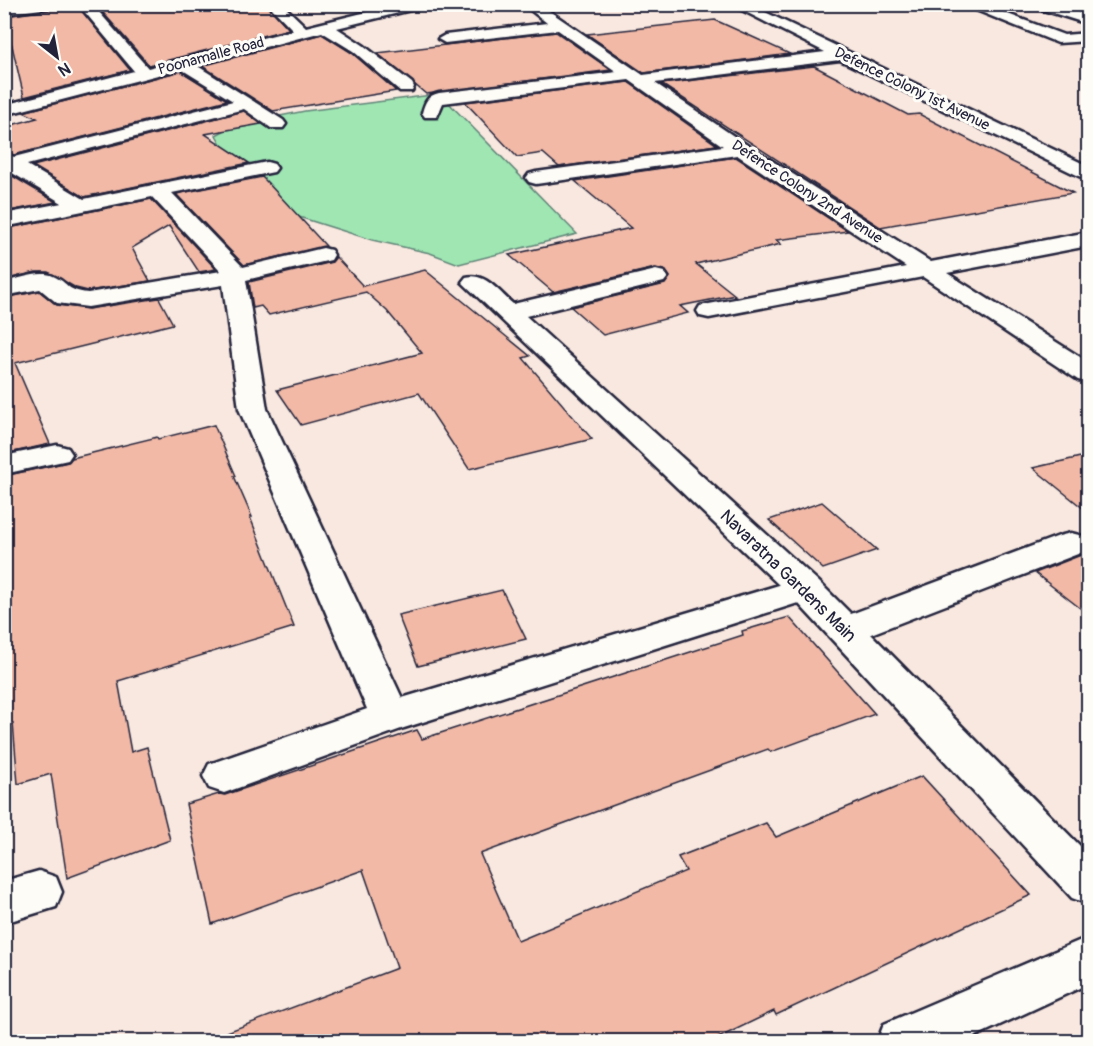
<svg xmlns="http://www.w3.org/2000/svg" width="1093" height="1046" font-family="Pangolin,sans-serif">
	<style>
		.green { fill: #9fe6b3; stroke: #608477; stroke-width: 1.5 }
		.building { fill: #f1b9a6; stroke: #22223b; stroke-width: 1.5 }
		.lines { fill: none; stroke-linecap: round; stroke-linejoin: round }
		.minor-casing { stroke: #22223b; stroke-width: 5 }
		.minor { fill: #fdfcf7; fill-rule: evenodd }
		.labels { text-anchor: middle; dominant-baseline: central; stroke-width: 6; stroke-linejoin: round; paint-order: stroke }
		.far-street-label { font-size: 15px; fill: #22223b; stroke: #fdfcf7 }
		.street-label { font-size: 18px; fill: #22223b; stroke: #fdfcf7 }
	</style>
	<rect width="100%" height="100%" fill="#f9e8df"/>
	<filter id="ink" filterUnits="userSpaceOnUse"><feTurbulence type="fractalNoise" baseFrequency=".0167" numOctaves="2"/><feDisplacementMap in="SourceGraphic" scale="12" xChannelSelector="R" yChannelSelector="G"/><feConvolveMatrix kernelMatrix="1 2 1 2 8 2 1 2 1" color-interpolation-filters="sRGB"/></filter>
	<g filter="url(#ink)">
		<path class="green" d="M440,94L577,234L459,264L430,253L372,240L299,217L224,149L216,135L235,125L305,111Z"/>
		<g class="building">
			<path d="M62,4H76L130,70L24,97L5,16L49,10Z"/>
			<path d="M123,4H266L289,29L149,65L98,7Z"/>
			<path d="M715,20L790,54L644,73L587,34Z"/>
			<path d="M556,32L611,70L426,94L377,53Z"/>
			<path d="M322,34L352,53L396,91L273,111L202,66Z"/>
			<path d="M814,66L908,115L919,114L1073,193L880,227L661,84Z"/>
			<path d="M181,71L227,100L14,155L4,151V127L37,118L23,112Z"/>
			<path d="M628,82L717,145L559,167L543,153L517,157L465,102Z"/>
			<path d="M244,111L261,124L205,134L249,163L84,197L33,166Z"/>
			<path d="M736,157L848,231L776,240L781,244L696,264L735,295L680,306L688,313L603,335L571,307L665,284L670,277L666,271L655,268L553,292L509,255L631,228L575,181Z"/>
			<path d="M4,171L56,202L4,212Z"/>
			<path d="M262,177L267,182L326,246L244,265L176,194Z"/>
			<path d="M151,199L216,269L199,272L169,226L132,248L150,281L88,291L76,288L48,272H36L4,280V229Z"/>
			<path d="M336,257L363,286L425,270L530,356L523,358L592,439L469,469L419,393L301,425L277,390L422,353L387,311L366,292L269,315L261,306L253,308L249,282L332,262Z"/>
			<path d="M39,291L57,305L88,309L159,298L173,324L15,363L50,444L4,454V298Z"/>
			<path d="M214,425L236,476H234L252,517H250L294,627L118,681L131,752L147,747L170,840L67,878L51,774L18,784L13,723L4,725V476L68,462L72,458L157,437L158,439Z"/>
			<path d="M1089,455V513L1033,468Z"/>
			<path d="M822,502L877,550L823,569L769,520Z"/>
			<path d="M1089,547V615L1035,573L1084,554Z"/>
			<path d="M502,590L526,639L418,666L398,615Z"/>
			<path d="M789,617L875,714L771,752L768,749L480,854L518,941L686,871L678,857L766,823L776,837L922,776L1031,895L776,1015L774,1011L712,1041H211V1038L397,968L363,870L212,924L186,804L219,794L225,795L417,730L422,739L743,635L742,631Z"/>
		</g>
		<g class="lines">
			<defs>
				<g id="minor">
					<path d="M15,4H55L49,8L4,14V6Z"/>
					<path d="M78,4H92L148,68L293,30L268,4H282L306,27L399,4H424L423,7L337,28L363,45L412,83L414,87L412,91H400L353,51L322,32L196,65L283,120L286,124L283,128H271L244,109L27,165L84,199L267,162L274,164L277,168L274,172L172,193L243,267L323,248L331,250L334,255L331,260L246,280L267,409L402,698L779,585L462,282L466,277C485,272 499,292 513,304L656,270L664,272L668,277L664,282L526,316L818,581L851,614L1059,536L1071,533L1083,536L1088,544L1083,552L871,634L1088,854V904L1072,898L798,603L404,728L224,793L209,788L203,776L209,764L367,709L239,409L223,285L88,307L57,303L40,289L4,296V282C18,279 41,270 53,276C71,284 64,290 88,293L221,271L152,197L4,227V214L62,203L4,168V153L14,157L233,101L181,69L4,115V105L134,71Z"/>
					<path d="M523,4H539L643,75L825,52L730,4H748L1088,166V179L1081,177L840,60L655,83L747,145L931,262L1088,232V246L947,273L1088,362V382L1078,380L923,277L709,318L700,316L697,311L700,306L709,304L906,267L737,155L536,184L529,182L526,178L529,174L536,172L723,146L629,80L443,103L437,117H425L422,113C425,102 427,96 439,93L617,72L558,30L445,43L438,39L445,35L547,23Z"/>
					<path d="M961,4H981L1064,35L1088,33V41L1058,43Z"/>
					<path d="M1055,4L1088,16V24L1037,8L1035,5Z"/>
					<path d="M57,445L68,448L72,454L68,460L4,474V456Z"/>
					<path d="M39,871L56,877L62,892L56,907L4,923V881Z"/>
					<path d="M1088,937V984L963,1042H877L884,1024Z"/>
				</g>
			</defs>
			<use href="#minor" class="minor-casing"/>
			<use href="#minor" class="minor"/>
		</g>
	</g>
	<g class="labels">
		<g class="far-street-label">
			<text transform="translate(211 56) rotate(-15)">Poonamalle Road</text>
			<text transform="translate(912 89) rotate(26)">Defence Colony 1st Avenue</text>
			<text transform="translate(807 192) rotate(33)">Defence Colony 2nd Avenue</text>
		</g>
		<g class="street-label">
			<text transform="translate(788 576) rotate(44)">Navaratna Gardens Main</text>
		</g>
	</g>
	<rect width="1093" height="1046" fill="none" stroke="#fdfcf7" stroke-width="24"/>
	<rect x="12" y="12" width="1069" height="1022" fill="none" stroke="#22223b" stroke-width="2" filter="url(#ink)"/>
	<g transform="translate(57 57) rotate(149)" stroke="#fdfcf7" stroke-width="4.5" paint-order="stroke">
	<path d="M0-4.5L10 22L0 15L-10 22Z" fill="#22223b"/>
	<text y="-9" font-size="16" font-weight="bold" text-anchor="middle" fill="#22223b">N</text>
	</g>
</svg>
